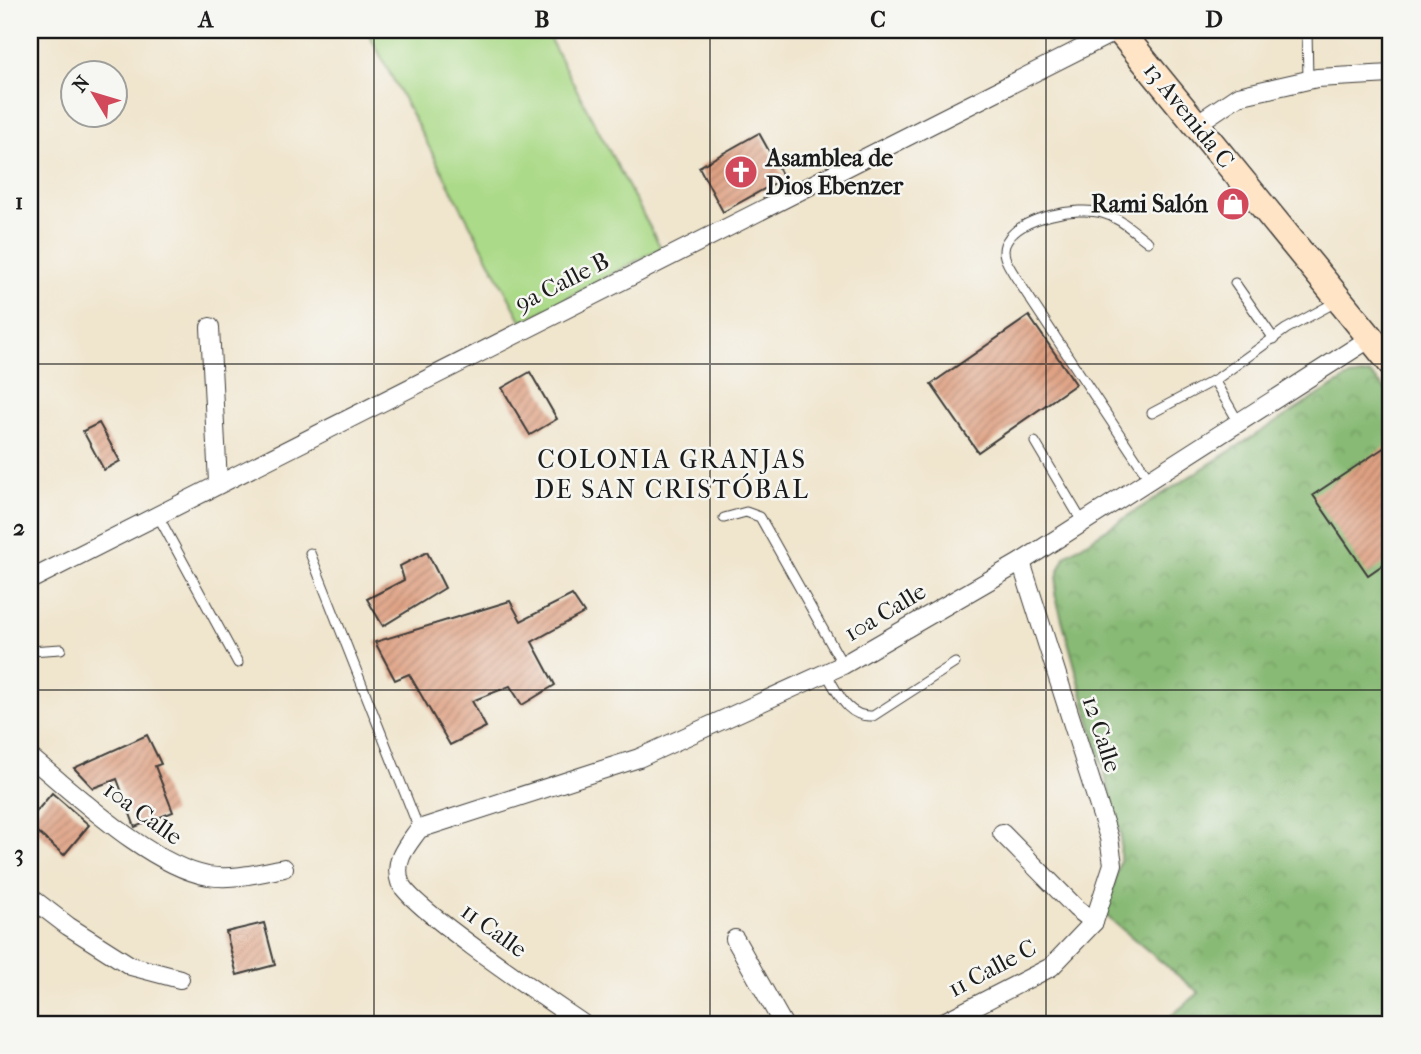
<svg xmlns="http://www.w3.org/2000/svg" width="1421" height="1054" font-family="'IM FELL French Canon',serif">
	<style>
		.forest { fill: url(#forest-crowns); stroke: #526b48; stroke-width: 2 }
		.garden { fill: #abda88; stroke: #647b52; stroke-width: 2 }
		.building { fill: url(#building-hatch) }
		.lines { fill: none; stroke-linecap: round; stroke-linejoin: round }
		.lane-casing { stroke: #3c3a37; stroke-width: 11 }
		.street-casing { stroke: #3c3a37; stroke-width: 20 }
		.secondary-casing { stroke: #3c3a37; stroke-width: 29 }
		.lane { stroke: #fff; stroke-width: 9 }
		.street { stroke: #fff; stroke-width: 18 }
		.secondary { stroke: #ffe4c6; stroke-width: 26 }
		.grid { fill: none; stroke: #1c1c1c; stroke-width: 2; stroke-opacity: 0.55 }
		.labels { text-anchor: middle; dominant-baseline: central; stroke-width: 5; stroke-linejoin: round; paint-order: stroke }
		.street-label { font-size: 24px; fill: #1c1c1c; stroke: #f6f6f2 }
		.poi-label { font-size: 24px; font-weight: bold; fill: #1c1c1c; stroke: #f6f6f2; text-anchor: start }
		.neighbourhood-label { font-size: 26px; letter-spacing: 2px; fill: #1c1c1c; stroke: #f6f6f2 }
		.neatline { fill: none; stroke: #1c1c1c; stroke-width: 2.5 }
		.grid-label { font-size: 23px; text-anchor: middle; font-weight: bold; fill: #1c1c1c }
	</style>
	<defs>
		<pattern id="forest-crowns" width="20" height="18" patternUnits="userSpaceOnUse" patternTransform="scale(1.75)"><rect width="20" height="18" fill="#88ba74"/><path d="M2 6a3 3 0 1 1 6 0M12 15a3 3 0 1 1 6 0" fill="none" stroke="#759f64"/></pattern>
		<pattern id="building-hatch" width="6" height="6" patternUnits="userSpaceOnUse" patternTransform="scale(1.75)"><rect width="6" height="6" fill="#dfa183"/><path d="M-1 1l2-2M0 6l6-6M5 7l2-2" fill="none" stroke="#b4826a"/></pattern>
	</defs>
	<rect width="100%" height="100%" fill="#f6f6f2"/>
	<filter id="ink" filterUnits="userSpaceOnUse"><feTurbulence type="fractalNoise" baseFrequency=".0143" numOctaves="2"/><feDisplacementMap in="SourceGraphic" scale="14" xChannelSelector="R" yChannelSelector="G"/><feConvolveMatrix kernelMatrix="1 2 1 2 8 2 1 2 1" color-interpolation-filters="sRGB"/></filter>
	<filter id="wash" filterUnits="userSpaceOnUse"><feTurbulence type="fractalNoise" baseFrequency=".00686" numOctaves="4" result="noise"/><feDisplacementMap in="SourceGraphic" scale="28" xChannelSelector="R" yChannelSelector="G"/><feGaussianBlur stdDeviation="1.57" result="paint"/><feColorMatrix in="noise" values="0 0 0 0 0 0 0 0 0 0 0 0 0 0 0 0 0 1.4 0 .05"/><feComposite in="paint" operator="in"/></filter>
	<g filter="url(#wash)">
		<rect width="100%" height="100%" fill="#f0e5cd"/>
		<path class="forest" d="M1370,374L1391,395V1024H1161L1199,993L1105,915L1120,861L1121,834L1055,594L1058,573L1066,555L1325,391L1349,377Z"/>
		<path class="garden" d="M381,30H545L661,248L522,322L370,36Z"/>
		<g id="blocks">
			<g class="building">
				<path d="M759,133L784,178L723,212L699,167Z"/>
				<path d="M1029,316L1076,384L978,452L931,384Z"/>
				<path d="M530,372L557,419L530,435L502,388Z"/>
				<path d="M99,423L120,461L104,470L83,431Z"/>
				<path d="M1391,443V559L1368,575L1313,495Z"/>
				<path d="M427,552L445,588L383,626L367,599L404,580L400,566Z"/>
				<path d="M572,595L584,613L532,642L555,685L522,705L510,686L472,701L486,727L450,745L409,674L395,680L375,642L510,601L521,621Z"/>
				<path d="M147,735L161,764L155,766L173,812L135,827L117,779L93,788L74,768Z"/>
				<path d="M52,793L89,825L64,855L30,826V819Z"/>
				<path d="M264,923L275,965L237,975L226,932Z"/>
			</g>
		</g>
	</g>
	<g filter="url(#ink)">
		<use href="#blocks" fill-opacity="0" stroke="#3c3a37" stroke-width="2"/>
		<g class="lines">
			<defs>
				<g id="lane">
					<path d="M1307,30L1308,80"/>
					<path d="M1148,242C1133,231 1121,218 1102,213C1077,206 1021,217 1007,241C999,253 1009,266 1015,276L1150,480"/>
					<path d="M1235,283L1274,339"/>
					<path d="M1214,380L1239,423"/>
					<path d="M1152,413L1218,378L1286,329L1336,302"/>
					<path d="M1035,442L1083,523"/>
					<path d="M157,514L238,663"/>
					<path d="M724,518L746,512L760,517L843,665"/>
					<path d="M310,553L419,829"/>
					<path d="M30,651L61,649"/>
					<path d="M826,673C838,693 847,718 873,716L955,663"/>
				</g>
				<g id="street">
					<path d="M1198,123L1238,96L1317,78L1391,74"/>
					<path d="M210,327L218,483"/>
					<path d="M30,580L1118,30"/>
					<path d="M30,757C77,795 149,865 208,876C233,880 259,873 284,868"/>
					<path d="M1002,833L1076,908L1094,922"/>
					<path d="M30,897L68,926L131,966L180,979"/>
					<path d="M735,939L783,1024"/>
					<path d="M583,1024C554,1004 407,905 400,882C393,860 407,846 419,829L639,758L843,665L1021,562L1369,339"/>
					<path d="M940,1024L1051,967L1094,922L1113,864L1109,838L1021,562"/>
				</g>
				<path id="secondary" d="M1119,30L1391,363"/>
			</defs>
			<use href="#lane" class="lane-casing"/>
			<use href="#street" class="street-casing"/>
			<use href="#secondary" class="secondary-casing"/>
			<use href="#lane" class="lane"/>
			<use href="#street" class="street"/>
			<use href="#secondary" class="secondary"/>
		</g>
	</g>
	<path class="grid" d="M374,30V1024M710,30V1024M1046,30V1024M30,364H1391M30,690H1391"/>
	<defs>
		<symbol id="church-disc" viewBox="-11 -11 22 22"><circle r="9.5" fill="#d1495b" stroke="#f6f6f2"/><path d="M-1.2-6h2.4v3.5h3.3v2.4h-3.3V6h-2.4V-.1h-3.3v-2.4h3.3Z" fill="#fff"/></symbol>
		<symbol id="shop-disc" viewBox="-11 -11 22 22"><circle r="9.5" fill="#d1495b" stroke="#f6f6f2"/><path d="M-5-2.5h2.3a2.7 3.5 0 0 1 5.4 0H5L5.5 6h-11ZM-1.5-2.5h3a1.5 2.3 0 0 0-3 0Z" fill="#fff"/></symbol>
	</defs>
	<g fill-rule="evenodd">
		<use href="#church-disc" x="722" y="153" width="38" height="38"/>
		<use href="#shop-disc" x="1214" y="185" width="38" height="38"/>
	</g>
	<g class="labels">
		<g class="street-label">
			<text transform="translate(1189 115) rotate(51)">13 Avenida C</text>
			<text transform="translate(562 282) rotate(-27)">9a Calle B</text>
			<text transform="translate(885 612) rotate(-31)">10a Calle</text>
			<text transform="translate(1102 734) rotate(72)">12 Calle</text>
			<text transform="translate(143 813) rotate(36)">10a Calle</text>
			<text transform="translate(494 930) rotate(36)">11 Calle</text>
			<text transform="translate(992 968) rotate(-28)">11 Calle C</text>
		</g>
		<g class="poi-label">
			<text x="766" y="158">Asamblea de<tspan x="766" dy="28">Dios Ebenzer</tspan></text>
			<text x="1208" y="204" text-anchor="end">Rami Salón</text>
		</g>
		<g class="neighbourhood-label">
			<text x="672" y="459">COLONIA GRANJAS<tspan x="672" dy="30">DE SAN CRISTÓBAL</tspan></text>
		</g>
	</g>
	<rect width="1421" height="1054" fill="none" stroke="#f6f6f2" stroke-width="77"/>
	<g transform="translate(94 94) rotate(308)"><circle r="33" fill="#f6f6f2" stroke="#9f9f9c" stroke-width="2"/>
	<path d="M0-5L12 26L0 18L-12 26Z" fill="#d1495b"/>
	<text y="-10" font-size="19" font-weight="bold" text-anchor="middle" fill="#1c1c1c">N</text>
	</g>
	<rect x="38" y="38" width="1344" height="978" class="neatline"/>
	<g class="grid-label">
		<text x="206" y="27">A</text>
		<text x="542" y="27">B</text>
		<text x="878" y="27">C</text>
		<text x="1214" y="27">D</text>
		<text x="19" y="209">1</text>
		<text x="19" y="535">2</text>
		<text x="19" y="861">3</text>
	</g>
</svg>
